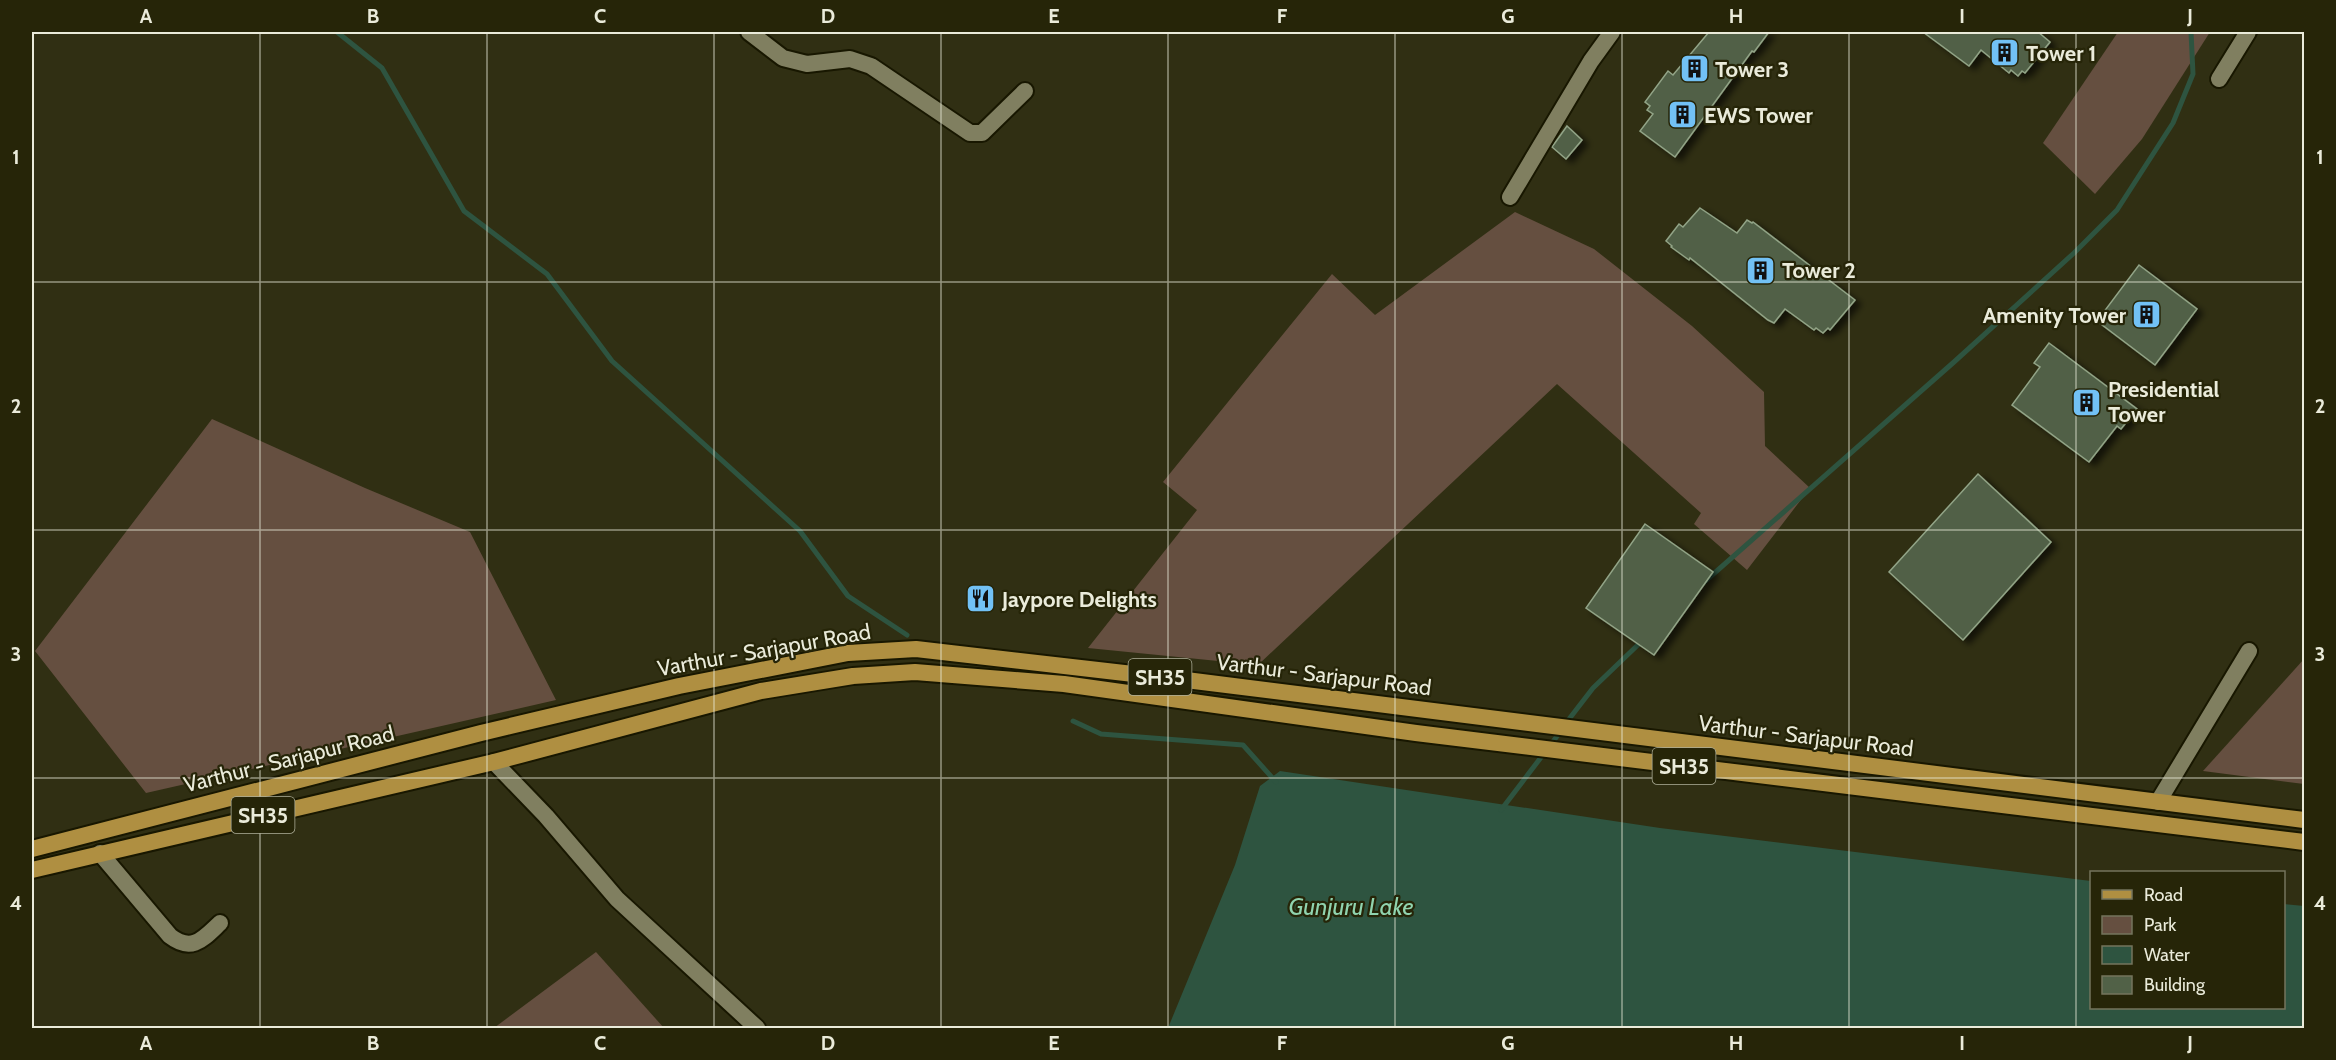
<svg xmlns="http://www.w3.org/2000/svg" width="2336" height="1060" font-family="Cabin,sans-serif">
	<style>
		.green { fill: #654f40 }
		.water { fill: #2e5440 }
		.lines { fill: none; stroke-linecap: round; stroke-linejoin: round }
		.stream { stroke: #2e5440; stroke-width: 5 }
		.building { fill: #516147; stroke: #92a487; stroke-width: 1.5; filter: url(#shadow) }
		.minor-casing { stroke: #181700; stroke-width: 20 }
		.primary-casing { stroke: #181700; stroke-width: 20 }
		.minor { stroke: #807f60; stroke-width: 16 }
		.primary { stroke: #af8f41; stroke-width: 16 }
		.grid { fill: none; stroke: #eaebda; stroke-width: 1.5; stroke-opacity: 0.55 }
		.labels { text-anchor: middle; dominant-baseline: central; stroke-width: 4.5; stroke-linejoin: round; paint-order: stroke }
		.shield { fill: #262508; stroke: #afb09b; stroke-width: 1.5 }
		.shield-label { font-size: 21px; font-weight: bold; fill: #eaebda }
		.poi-label { font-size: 22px; font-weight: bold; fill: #eaebda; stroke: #262508; text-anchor: start }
		.street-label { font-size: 22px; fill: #eaebda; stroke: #262508 }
		.water-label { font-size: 24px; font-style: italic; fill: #90d4af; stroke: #262508 }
		.neatline { fill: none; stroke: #eaebda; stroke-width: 2 }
		.grid-label { font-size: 20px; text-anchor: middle; font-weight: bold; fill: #eaebda }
	</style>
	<defs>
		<filter id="shadow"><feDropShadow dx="6" dy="4" stdDeviation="3" flood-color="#0009"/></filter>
	</defs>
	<rect width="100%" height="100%" fill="#302f13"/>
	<g class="green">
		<path d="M2118,32H2210L2142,139L2095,194L2043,143Z"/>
		<path d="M1515,212L1594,249L1692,326L1764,392L1765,446L1810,488L1747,570L1694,524L1701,513L1557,384L1258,665L1088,648L1197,510L1163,482L1332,274L1375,315Z"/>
		<path d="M212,419L365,488L470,532L556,700L146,793L35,651Z"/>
		<path d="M2304,659V784L2203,771Z"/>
		<path d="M596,952L664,1028H494Z"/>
	</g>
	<path class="water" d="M1280,771L1660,828L2091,881L2092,1008H2284V904L2304,906V1028H1168L1235,865L1260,786Z"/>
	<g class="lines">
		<g class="stream">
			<path d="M337,32L382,68L464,211L547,274L612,361L800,531L848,596L907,635"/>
			<path d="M1702,584L1954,362L2074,253L2117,210L2173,123L2193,74L2191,32"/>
			<path d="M1073,721L1101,734L1243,745L1276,782"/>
			<path d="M1566,723L1593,688L1643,640"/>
			<path d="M1501,810L1561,731"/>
		</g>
	</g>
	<g class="building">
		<path d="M1709,32H1769L1754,52L1752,51L1675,157L1640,131L1653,114L1647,110L1650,106L1645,102L1668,71L1673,75Z"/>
		<path d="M1923,32H2038L2050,42L2025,73L2022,71L2018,76L2011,70L2009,73L1981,50L1969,66Z"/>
		<path d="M1567,126L1582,140L1566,159L1552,147Z"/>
		<path d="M1700,208L1737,233L1747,220L1752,223L1753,222L1855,300L1830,330L1828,328L1823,333L1816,328L1814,330L1785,309L1774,323L1768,320L1690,258L1689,260L1671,247L1672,246L1666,241L1679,224L1683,227Z"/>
		<path d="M2139,265L2197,309L2155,365L2097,321Z"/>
		<path d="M2049,343L2137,409L2121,429L2117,426L2089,462L2012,405L2040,367L2034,363Z"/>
		<path d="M1978,474L2051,542L1963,640L1889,572Z"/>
		<path d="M1645,524L1713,572L1654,655L1586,608Z"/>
	</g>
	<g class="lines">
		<defs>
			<g id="minor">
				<path d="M749,32L783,58L807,64L850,59L871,66L970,133H982L1025,91"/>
				<path d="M2219,79L2248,32"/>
				<path d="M1510,197L1591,61L1612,32"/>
				<path d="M494,762L546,816L617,899L757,1028"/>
				<path d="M2158,802L2249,651"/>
				<path d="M100,853L170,936C192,953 203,939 220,923"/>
			</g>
			<g id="primary">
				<path d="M32,849L481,733L679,686L848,653L916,649L1194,681L2304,820"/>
				<path d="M32,870L494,762L761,691L853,676L915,672L1064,684L1416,733L2304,842"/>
			</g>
		</defs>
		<use href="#minor" class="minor-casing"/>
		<use href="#primary" class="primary-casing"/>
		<use href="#minor" class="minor"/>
		<use href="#primary" class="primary"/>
	</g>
	<path class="grid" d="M260,32V1028M487,32V1028M714,32V1028M941,32V1028M1168,32V1028M1395,32V1028M1622,32V1028M1849,32V1028M2076,32V1028M32,282H2304M32,530H2304M32,778H2304"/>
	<defs>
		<symbol id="building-square" viewBox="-11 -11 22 22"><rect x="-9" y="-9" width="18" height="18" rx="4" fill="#72c1f5" stroke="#262508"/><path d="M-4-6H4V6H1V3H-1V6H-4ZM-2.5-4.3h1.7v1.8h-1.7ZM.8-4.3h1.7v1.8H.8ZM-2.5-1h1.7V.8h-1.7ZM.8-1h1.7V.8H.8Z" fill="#111"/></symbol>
		<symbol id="restaurant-square" viewBox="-11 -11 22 22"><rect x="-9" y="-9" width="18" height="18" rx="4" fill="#72c1f5" stroke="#262508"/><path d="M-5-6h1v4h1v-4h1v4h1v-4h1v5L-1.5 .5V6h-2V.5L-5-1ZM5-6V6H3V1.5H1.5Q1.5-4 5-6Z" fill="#111"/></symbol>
	</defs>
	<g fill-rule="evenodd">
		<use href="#building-square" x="1988" y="36" width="33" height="33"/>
		<use href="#building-square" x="1678" y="52" width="33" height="33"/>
		<use href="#building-square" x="1666" y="98" width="33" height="33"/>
		<use href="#building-square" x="1744" y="254" width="33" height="33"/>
		<use href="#building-square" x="2130" y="298" width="33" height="33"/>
		<use href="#building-square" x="2070" y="386" width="33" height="33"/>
		<use href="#restaurant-square" x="964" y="582" width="33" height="33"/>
	</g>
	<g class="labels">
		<g class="shield">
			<rect x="1128.5" y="659" width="63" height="36" rx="4.5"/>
			<rect x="1652.5" y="748" width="63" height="36" rx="4.5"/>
			<rect x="231.5" y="797" width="63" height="36" rx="4.5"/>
		</g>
		<g class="shield-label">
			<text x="1160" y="677">SH35</text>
			<text x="1684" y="766">SH35</text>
			<text x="263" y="815">SH35</text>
		</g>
		<g class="poi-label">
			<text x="2026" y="53">Tower 1</text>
			<text x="1715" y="69">Tower 3</text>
			<text x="1704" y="115">EWS Tower</text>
			<text x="1782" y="270">Tower 2</text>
			<text x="2126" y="315" text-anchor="end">Amenity Tower</text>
			<text x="2108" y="389">Presidential<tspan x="2108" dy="25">Tower</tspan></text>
			<text x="1002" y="599">Jaypore Delights</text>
		</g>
		<g class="street-label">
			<text transform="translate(764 650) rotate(-10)">Varthur - Sarjapur Road</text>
			<text transform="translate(1324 675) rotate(7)">Varthur - Sarjapur Road</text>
			<text transform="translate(1806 736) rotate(7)">Varthur - Sarjapur Road</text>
			<text transform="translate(289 759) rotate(-14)">Varthur - Sarjapur Road</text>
		</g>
		<g class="water-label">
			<text x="1351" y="906">Gunjuru Lake</text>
		</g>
	</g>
	<rect width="2336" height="1060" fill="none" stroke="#262508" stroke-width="66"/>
	<rect x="2090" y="871" width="195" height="138" fill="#262508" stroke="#74745c" stroke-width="1.5"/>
	<rect x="2102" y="890" width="30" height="9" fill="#af8f41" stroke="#74745c" stroke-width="1.5"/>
	<text x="2144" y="901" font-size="18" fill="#eaebda">Road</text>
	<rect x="2102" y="916" width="30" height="18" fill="#654f40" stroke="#74745c" stroke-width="1.5"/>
	<text x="2144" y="931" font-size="18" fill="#eaebda">Park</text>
	<rect x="2102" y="946" width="30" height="18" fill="#2e5440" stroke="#74745c" stroke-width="1.5"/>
	<text x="2144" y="961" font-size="18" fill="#eaebda">Water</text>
	<rect x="2102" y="976" width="30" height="18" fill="#516147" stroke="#74745c" stroke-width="1.5"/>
	<text x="2144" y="991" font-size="18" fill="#eaebda">Building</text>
	<rect x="33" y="33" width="2270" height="994" class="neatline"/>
	<g class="grid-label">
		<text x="146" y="23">A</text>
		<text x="373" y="23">B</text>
		<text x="600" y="23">C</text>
		<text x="828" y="23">D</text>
		<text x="1054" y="23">E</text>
		<text x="1282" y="23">F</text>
		<text x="1508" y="23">G</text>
		<text x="1736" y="23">H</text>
		<text x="1962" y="23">I</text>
		<text x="2190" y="23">J</text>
		<text x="16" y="164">1</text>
		<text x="2320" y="164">1</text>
		<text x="16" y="413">2</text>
		<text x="2320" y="413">2</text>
		<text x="16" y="661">3</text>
		<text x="2320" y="661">3</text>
		<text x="16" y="910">4</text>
		<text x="2320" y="910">4</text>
		<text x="146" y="1050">A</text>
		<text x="373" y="1050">B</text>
		<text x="600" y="1050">C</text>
		<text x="828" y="1050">D</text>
		<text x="1054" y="1050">E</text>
		<text x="1282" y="1050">F</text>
		<text x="1508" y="1050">G</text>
		<text x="1736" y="1050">H</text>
		<text x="1962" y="1050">I</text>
		<text x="2190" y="1050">J</text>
	</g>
</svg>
